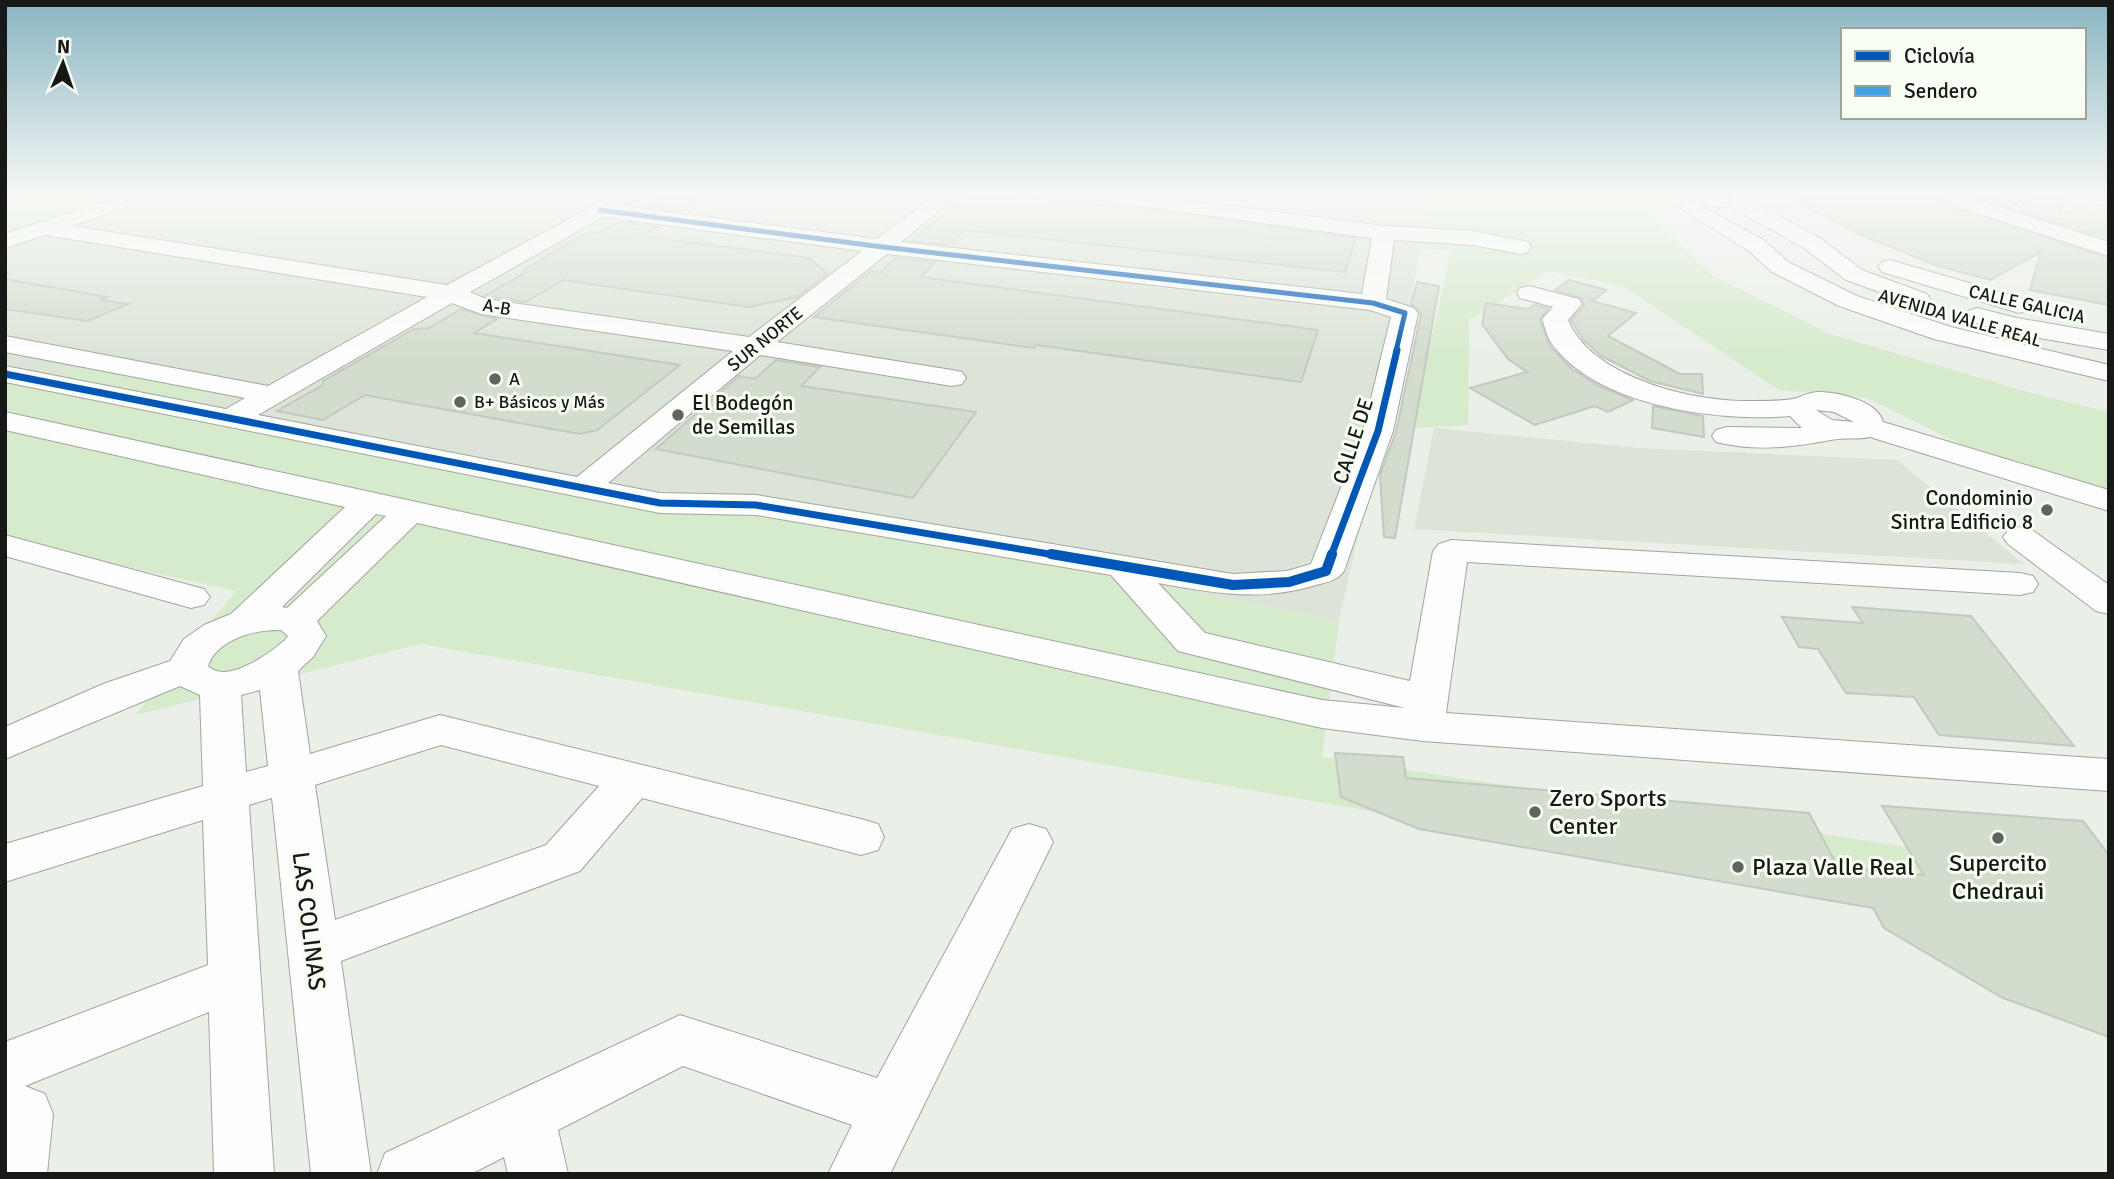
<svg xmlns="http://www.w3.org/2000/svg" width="2114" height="1179" font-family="Signika,sans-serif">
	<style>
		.built { fill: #dbe4d6 }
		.green { fill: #d6eacc }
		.building { fill: #d2ddcd; stroke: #c4c7c2; stroke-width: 2 }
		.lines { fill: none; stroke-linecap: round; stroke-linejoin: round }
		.minor-casing { stroke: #a1a59f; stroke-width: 2 }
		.minor { fill: #fcfdfc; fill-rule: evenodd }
		.quiet { stroke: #3da2ea; stroke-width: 4.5; stroke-dasharray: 9 4.5; stroke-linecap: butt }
		.cycleway-far2-casing { stroke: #f6fff2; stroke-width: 8 }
		.cycleway-far1-casing { stroke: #f6fff2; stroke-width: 10 }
		.cycleway-casing { stroke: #f6fff2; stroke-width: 14 }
		.cycleway-far2 { stroke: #0057b8; stroke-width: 5 }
		.cycleway-far1 { stroke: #0057b8; stroke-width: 7 }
		.cycleway { stroke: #0057b8; stroke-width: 10 }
		.poi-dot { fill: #60645f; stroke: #f6fff2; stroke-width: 2.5 }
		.labels { text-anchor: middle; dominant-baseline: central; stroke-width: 6; stroke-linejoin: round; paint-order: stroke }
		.far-street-label { font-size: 18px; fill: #161915; stroke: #f6fff2 }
		.far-poi-label { font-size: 18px; fill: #161915; stroke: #f6fff2; text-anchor: start }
		.poi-label { font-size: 21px; fill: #161915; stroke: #f6fff2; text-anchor: start }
		.street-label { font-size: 21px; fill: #161915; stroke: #f6fff2 }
		.near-poi-label { font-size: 24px; fill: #161915; stroke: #f6fff2; text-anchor: start }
		.near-street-label { font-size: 24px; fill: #161915; stroke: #f6fff2 }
	</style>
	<rect width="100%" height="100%" fill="#eaefe8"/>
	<g class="built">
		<path d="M130,195H1433L1339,621L760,506L598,500L5,383V238Z"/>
		<path d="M1434,428L1640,448L1897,460L2024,564L1414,529Z"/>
	</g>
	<g class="green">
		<path d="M5,195H130L5,238Z"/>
		<path d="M1433,195H1741L1745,202L1645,211L1713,276L1830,334L2038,395L2109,412V498L2005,466L1867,398L1779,390L1623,286L1548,271L1469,320L1468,425L1411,428L1451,252L1421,248Z"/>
		<path d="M92,366L211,391L213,395L188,403L68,378L63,370Z"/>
		<path d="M5,383L598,500L760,506L1339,621L1322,757L2109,878V941L421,644L135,715L236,591L5,540Z"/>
	</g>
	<g class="building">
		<path d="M667,195H710L682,211L646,206Z"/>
		<path d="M965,195H999L1152,210L1356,238L1345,272L964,230L950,245L912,241Z"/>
		<path d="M1785,195H1935L1950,207L2109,258V305L2030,290L2041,252L1990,280L1935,265L1859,234Z"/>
		<path d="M1968,195H1998L2022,208L2028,195H2066L2059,214L2109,203V239Z"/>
		<path d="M619,222L656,227L641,236L810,258L827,274L797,297L749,307L563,280L526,302L485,296L525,273L524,270L587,233L601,232Z"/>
		<path d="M895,258L935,262L921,277L1318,330L1301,382L1037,345L1034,348L814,317L871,271L881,272Z"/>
		<path d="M5,279L108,297L100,300L128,304L88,321L5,309Z"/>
		<path d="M1569,280L1607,290L1592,301L1636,313L1608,336L1680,374H1702L1703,394L1650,381L1601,356L1583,339L1571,320L1584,306L1581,298L1555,290Z"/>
		<path d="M1417,282L1439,286L1395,538L1384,537L1380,475L1396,432L1421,314L1411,304Z"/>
		<path d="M1486,303L1528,309L1534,305L1548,308L1540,320L1550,346L1571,368L1597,385L1633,400L1608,412L1595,406L1535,425L1470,388L1527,372L1508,359L1482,324Z"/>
		<path d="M461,309L497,319L474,333L680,365L597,430L580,434L365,395L323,420L277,411L323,385V381L414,329L429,328Z"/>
		<path d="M776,360L820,367L801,386L976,412L913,498L656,449L739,376L755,379Z"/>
		<path d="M1653,406L1703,416L1704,437L1652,428Z"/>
		<path d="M1852,607L1971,616L2074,746L1939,735L1914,697L1846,693L1818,649L1799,647L1782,617L1863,623Z"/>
		<path d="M1335,753L1403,757L1406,778L1809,813L1838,867L1924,875L1882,806L2083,821L2109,855V1037L2003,998L1884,928L1873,908L1419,829L1341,797Z"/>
	</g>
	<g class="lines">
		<defs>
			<g id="minor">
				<path d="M124,195L131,197L134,201L131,205L71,226L447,285L613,195H630L632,198L622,206L877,239L936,195H958L901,242L1362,294L1372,238L1104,201L1097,199L1094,195H1146L1384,226L1473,231L1528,242L1531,247L1528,252L1520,254L1473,245L1394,240L1386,299L1414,308L1418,313L1393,431L1344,571C1337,581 1327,582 1316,585C1261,602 1213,593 1158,583L1205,633L1410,681L1433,551L1439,544L1451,540L2020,573L2033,576L2038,584L2033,592L2020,595L1467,562L1446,713L2109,759V791L1423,741L1322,728L417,523L317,621L326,636L313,657L298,671L310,754L440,715L861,819L878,824L884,837L878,850L861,855L642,798L580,871L341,961L371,1174H311L272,798L249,805L274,1174H214L209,1012L25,1086L45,1094L53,1114L47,1174H5V1042L208,965L203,820L5,882V844L203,786L200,695L180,686L5,759V727L103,684L170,661L184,639L204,625L231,614L345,507L5,430V412L1322,700L1405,708L1178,651L1111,575L756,515L660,513L5,382V366L226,409L245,398L5,352V336L268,386L427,297L45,235L5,248V234ZM603,217L862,251L749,337L486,299L470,292ZM887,254L1370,310L1391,317L1363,431L1311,564L1287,571L1233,574L756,495L660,493L608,483L760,355L952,386L962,384L966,378L962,372L952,370L777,342ZM452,303L481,314L733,351L577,477L258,415ZM376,514L386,516L287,608L282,607ZM281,630L288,636L285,640C270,653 227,685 208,666C217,639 256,629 281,630ZM260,690L268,766L246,772L241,695ZM441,745L599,786L546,845L335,920L315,785Z"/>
				<path d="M1727,195L1741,196L1820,238L1862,270L1927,294L1930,299L1927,304L1918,306L1846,280L1804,248L1731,207L1707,206L1704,202L1707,198Z"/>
				<path d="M1937,195H1961L2109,242V256L1951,205Z"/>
				<path d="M1689,199L1765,241L1788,262L1857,296L1951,327L2109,365V381L1934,339L1839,306L1772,272L1749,251L1682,209L1679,205L1682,201Z"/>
				<path d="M1890,260L2028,300L2032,305L2028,310L2019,313L1882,272L1878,267L1882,262Z"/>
				<path d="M1529,286L1579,299L1582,304L1568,320C1592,379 1697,403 1755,401C1767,401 1781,401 1793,399C1801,397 1809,392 1819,392C1838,392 1878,401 1883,422L2109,490V511L1870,437C1857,440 1844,437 1831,440C1793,447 1755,452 1716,442L1712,436L1716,430L1727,427L1802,428L1790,416C1719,422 1598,407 1552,344C1547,337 1545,327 1542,319L1553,307L1520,298L1517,293L1520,288ZM1816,410L1834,412L1854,422L1832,420Z"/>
				<path d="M1977,308L2017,318L2109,334V350L2016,334L1968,321L1964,316L1968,311Z"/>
				<path d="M2020,527L2032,530L2109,585V614L2096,611L2008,544L2003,537L2008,530Z"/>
				<path d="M5,535L204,589L210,597L204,605L191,608L5,556Z"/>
				<path d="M1029,824L1046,829L1053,842L890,1174H828L852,1125L683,1066L558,1130L568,1174H508L504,1157L471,1174H377L385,1153L680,1015L877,1078L1012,829Z"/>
			</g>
		</defs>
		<use href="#minor" class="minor-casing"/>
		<use href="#minor" class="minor"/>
		<path class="quiet" d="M1725,195L1734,200"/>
		<defs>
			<path id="cycleway-far2" d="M600,210L883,247L1373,303L1405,313L1396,351"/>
			<g id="cycleway-far1">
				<path d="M5,374L660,503L756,505L1061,556"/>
				<path d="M1331,556L1378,431L1397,350"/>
			</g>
			<path id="cycleway" d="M1051,554L1233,585L1289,582L1326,571L1332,554"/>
		</defs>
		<use href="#cycleway-far2" class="cycleway-far2-casing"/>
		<use href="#cycleway-far1" class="cycleway-far1-casing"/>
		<use href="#cycleway" class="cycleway-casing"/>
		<use href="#cycleway-far2" class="cycleway-far2"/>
		<use href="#cycleway-far1" class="cycleway-far1"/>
		<use href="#cycleway" class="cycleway"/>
	</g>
	<linearGradient id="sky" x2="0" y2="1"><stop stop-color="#88b5c2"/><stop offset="0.54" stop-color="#f6f8f5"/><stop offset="1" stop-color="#f6f8f5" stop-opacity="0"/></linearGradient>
	<rect width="2114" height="360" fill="url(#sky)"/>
	<g class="poi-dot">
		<circle cx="495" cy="379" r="7"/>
		<circle cx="460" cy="402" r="7"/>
		<circle cx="678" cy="415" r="7"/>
		<circle cx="2047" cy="510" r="7"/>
		<circle cx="1535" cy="812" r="7"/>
		<circle cx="1998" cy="838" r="7"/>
		<circle cx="1738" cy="867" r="7"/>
	</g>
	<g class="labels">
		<g class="far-street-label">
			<text transform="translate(2027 304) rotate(13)">CALLE GALICIA</text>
			<text transform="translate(497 307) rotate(10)">A-B</text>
			<text transform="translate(1960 318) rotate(16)">AVENIDA VALLE REAL</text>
			<text transform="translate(765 339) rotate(-39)">SUR NORTE</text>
		</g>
		<g class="far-poi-label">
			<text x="509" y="379">A</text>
			<text x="474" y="402">B+ Básicos y Más</text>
		</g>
		<g class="poi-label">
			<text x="692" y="403">El Bodegón<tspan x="692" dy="24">de Semillas</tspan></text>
			<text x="2033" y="498" text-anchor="end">Condominio<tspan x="2033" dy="24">Sintra Edificio 8</tspan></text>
		</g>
		<g class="street-label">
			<text transform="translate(1353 441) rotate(-72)">CALLE DE</text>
		</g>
		<g class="near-poi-label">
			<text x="1549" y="798">Zero Sports<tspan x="1549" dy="28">Center</tspan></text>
			<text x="1998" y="863" text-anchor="middle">Supercito<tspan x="1998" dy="28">Chedraui</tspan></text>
			<text x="1752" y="867">Plaza Valle Real</text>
		</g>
		<g class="near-street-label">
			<text transform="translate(309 921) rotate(83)">LAS COLINAS</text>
		</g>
	</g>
	<rect width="2114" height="1179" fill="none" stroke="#161915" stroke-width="14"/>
	<rect x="1841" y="28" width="245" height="91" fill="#f6fff2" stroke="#9ca39a" stroke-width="2"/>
	<rect x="1855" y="51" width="35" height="10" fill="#0057b8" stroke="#9ca39a" stroke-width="2"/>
	<text x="1904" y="63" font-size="21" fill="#161915">Ciclovía</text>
	<rect x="1855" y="86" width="35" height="10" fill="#3da2ea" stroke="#9ca39a" stroke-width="2"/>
	<text x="1904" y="98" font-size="21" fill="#161915">Sendero</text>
	<g transform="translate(63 63) rotate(2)" stroke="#f6fff2" stroke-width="5" paint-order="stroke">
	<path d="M0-5L12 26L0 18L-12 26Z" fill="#161915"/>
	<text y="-10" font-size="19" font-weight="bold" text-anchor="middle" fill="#161915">N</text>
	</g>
</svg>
